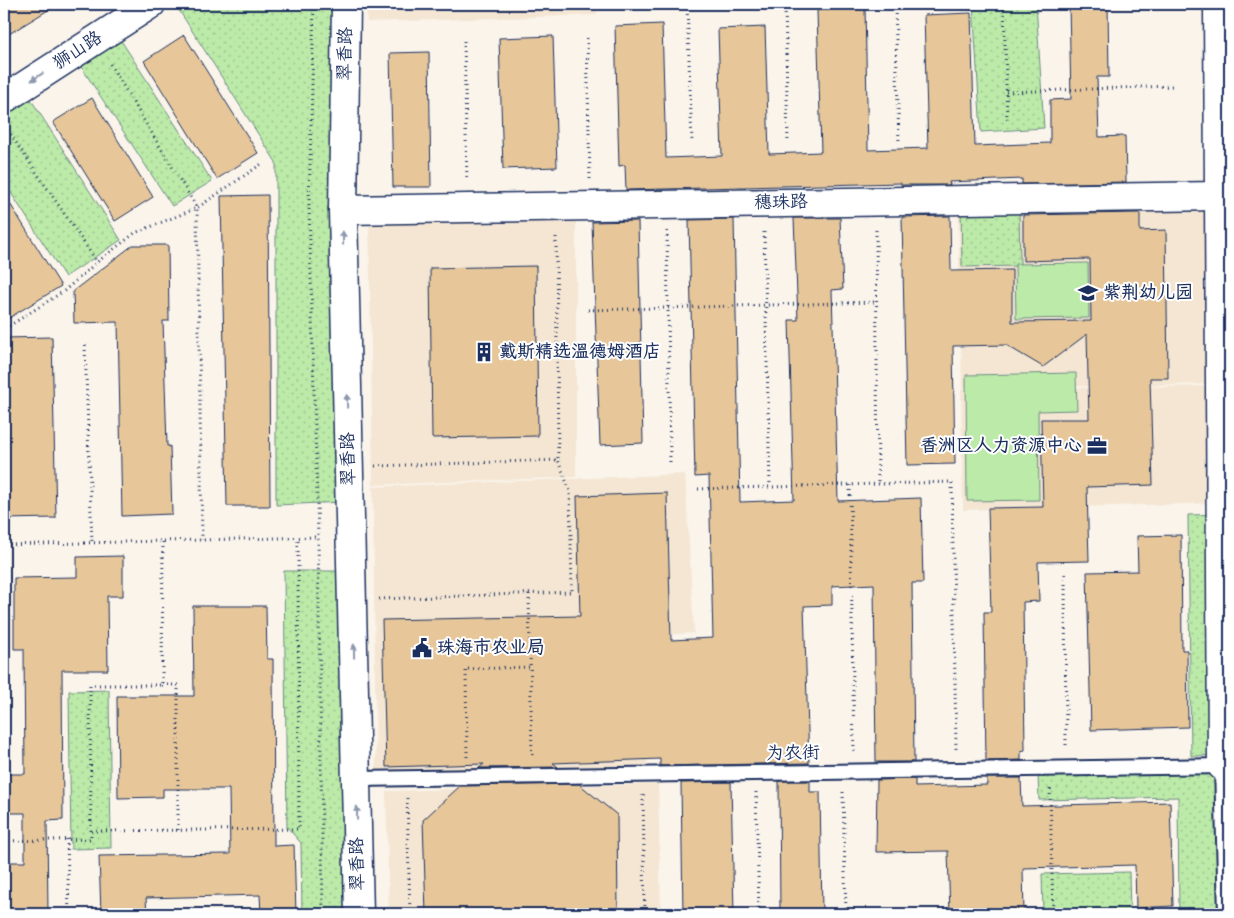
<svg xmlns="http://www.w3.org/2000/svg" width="1234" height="918" font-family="Kalam,'LXGW WenKai TC',sans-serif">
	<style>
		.built { fill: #f4e6d3 }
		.grass { fill: url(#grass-dots); stroke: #6c8c83 }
		.green { fill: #bceaa8; stroke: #6c8c83 }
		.building { fill: #e7c79a; stroke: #1b2f5e }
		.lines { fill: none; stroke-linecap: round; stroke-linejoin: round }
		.lane-casing { stroke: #1b2f5e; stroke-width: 18 }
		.street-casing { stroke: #1b2f5e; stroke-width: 31 }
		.secondary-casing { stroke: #1b2f5e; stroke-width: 31 }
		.path { stroke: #1b2f5e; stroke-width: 3; stroke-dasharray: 1 4; stroke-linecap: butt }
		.lane { stroke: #fff; stroke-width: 14 }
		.street { stroke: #fff; stroke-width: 28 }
		.secondary { stroke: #fff; stroke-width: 28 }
		.oneway { fill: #8d97ae }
		.labels { text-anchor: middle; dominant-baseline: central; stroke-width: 4; stroke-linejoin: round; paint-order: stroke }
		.street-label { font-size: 18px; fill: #1b2f5e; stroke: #fff }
		.poi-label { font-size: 18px; font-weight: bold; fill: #1b2f5e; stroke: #fff; text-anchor: start }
	</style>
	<defs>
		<pattern id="grass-dots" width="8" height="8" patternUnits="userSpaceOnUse" patternTransform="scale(1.25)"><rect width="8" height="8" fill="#bceaa8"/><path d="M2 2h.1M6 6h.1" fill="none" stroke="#a1c993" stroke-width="1.8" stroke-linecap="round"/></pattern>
	</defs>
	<rect width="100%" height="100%" fill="#faf4eb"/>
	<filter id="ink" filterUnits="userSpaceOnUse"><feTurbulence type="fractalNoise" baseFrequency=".02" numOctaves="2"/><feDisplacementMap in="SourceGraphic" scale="10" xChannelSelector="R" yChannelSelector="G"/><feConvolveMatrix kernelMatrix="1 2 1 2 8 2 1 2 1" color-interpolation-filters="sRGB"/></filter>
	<g filter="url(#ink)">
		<g class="built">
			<path d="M366,4H596L597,15L367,22Z"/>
			<path d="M1216,199L1217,384L962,388L958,202Z"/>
			<path d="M576,209V477L373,485L369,212Z"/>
			<path d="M1217,386V503L963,510L961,389Z"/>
			<path d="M685,474L694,633L643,636L648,773L376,776L373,487Z"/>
			<path d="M658,784L661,914H389L386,791Z"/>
		</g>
		<g class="grass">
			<path d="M175,4H338L344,502L276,505V162Z"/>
			<path d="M973,4H1036L1044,128L981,132Z"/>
			<path d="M120,39L212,181L172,206L80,65Z"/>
			<path d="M28,95L121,240L65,277L4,182V111Z"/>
			<path d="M1019,205L1020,266L962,267L961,206Z"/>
			<path d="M1230,514V755L1191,756L1188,515Z"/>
			<path d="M284,571H343L350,914H302L301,843L287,827Z"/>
			<path d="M109,690L111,848L71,849L69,691Z"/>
			<path d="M1216,771L1221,914H1179L1178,797L1039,800L1038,775Z"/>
			<path d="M1129,872L1130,914H1043L1042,874Z"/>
		</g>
		<g class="green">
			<path d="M1088,263L1089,318L1016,319L1015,264Z"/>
			<path d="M1076,373L1077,410L1038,411L1039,500L967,501L966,375Z"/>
		</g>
		<g class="building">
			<path d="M4,4H58L4,37Z"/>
			<path d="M1069,4H1108L1109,77H1097L1099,137L1125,136L1126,182L1022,184V179L949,182L950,185H901V183L626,190L625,165L619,166L615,26L662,24L666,158L722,156L718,29L765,27L769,154L821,152L817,10L865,8L868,150L928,148L924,15L971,13L975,146L1050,143V100L1071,99Z"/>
			<path d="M184,35L258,153L217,179L144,61Z"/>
			<path d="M553,36L557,167L503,169L499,38Z"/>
			<path d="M429,52L431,187H393L390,53Z"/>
			<path d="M92,98L153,197L115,221L53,122Z"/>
			<path d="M4,194L61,286L4,321Z"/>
			<path d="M268,195L270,506H227L221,196Z"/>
			<path d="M1140,213V231L1166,230L1168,378H1150L1153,485L1087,487L1089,561L1038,562L1039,601L1023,602L1025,750L1021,751V760L986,761L984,612H991L988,508L1043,507L1041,419H1089L1087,334L1043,367L1006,345L953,346L955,464L907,465L902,217L950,216L951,271L1012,270V322L1091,321L1090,259L1023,261V215Z"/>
			<path d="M794,218H840L843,289L832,290L838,501L921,498L923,583H912L914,762H876L874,584L832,586V605L804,606L809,763L660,766V759L553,763L558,767L479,768L484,764L386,767L382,620L580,616L577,496L667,493L671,640L713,638L709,476L695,477L689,220L734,219L740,502L794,500L789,320H798Z"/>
			<path d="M638,221L643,443L600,445L592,222Z"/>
			<path d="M133,245H168L169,321H163L167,446H170L172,514L122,516L118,322L74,323L73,291Z"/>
			<path d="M536,266L538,436L432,438L430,268Z"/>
			<path d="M52,337L56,518L4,519V338Z"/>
			<path d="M1181,535L1182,650H1187L1188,727L1091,730L1087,572L1138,571L1137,536Z"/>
			<path d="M123,556V596H107L108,670H62L63,820L47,821L48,914H4L6,862H25V813H4V774H25L24,649H14V578L77,577V557Z"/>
			<path d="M193,606H266L267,659H273L274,846L294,845L296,914H261L260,895L146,898L147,914H101L99,856L230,854L229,789H163V797L118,798L117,696H194Z"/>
			<path d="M987,778H1021L1022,806L1170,802L1173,906L1136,908L1135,865L1023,868L1024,914H950L948,851L876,852L877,780L915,779V787L987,785Z"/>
			<path d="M779,781H810V792H820L822,914H780Z"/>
			<path d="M731,782L734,914H683L681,783Z"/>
			<path d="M579,784L617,815L618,914H426L423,820L460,786Z"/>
		</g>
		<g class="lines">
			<defs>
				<g id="lane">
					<path d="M1222,766L1226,914"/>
					<path d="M357,779L1226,766"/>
				</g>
				<g id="street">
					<path d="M1218,4L1222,766"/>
					<path d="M343,210L1219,196"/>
				</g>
				<g id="secondary">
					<path d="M346,4L343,210L359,914"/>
					<path d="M4,99L151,4"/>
				</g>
			</defs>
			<use href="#lane" class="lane-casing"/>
			<use href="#street" class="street-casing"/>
			<use href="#secondary" class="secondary-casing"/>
			<g class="path">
				<path d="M314,4L309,204L318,537L323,914"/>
				<path d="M687,4L692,143"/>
				<path d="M785,4L788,144"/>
				<path d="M895,4L899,142"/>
				<path d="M1004,4L1007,122"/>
				<path d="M587,38L590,180"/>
				<path d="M464,41L467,181"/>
				<path d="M110,64L197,208L202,540"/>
				<path d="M1006,92L1172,86"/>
				<path d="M5,126L97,262"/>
				<path d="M876,230L878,484"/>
				<path d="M667,231L670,463"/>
				<path d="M764,232L770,487"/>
				<path d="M588,310L877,302"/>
				<path d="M4,326H9L64,291L97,262L135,233L197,208L263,163"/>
				<path d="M85,345L92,542"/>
				<path d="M375,466L558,460L556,235"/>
				<path d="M850,485L854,752"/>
				<path d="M698,489L952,482L956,749"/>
				<path d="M4,545L318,537"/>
				<path d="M1065,574L1066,749"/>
				<path d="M529,594L532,756"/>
				<path d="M379,599L572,592L570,491L558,460"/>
				<path d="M162,685H178V830"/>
				<path d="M467,757L466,669L530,667"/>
				<path d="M1050,789L1053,914"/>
				<path d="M756,792L759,914"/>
				<path d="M843,792L846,914"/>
				<path d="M643,795L645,914"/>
				<path d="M407,798L410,914"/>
				<path d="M91,831L299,829L298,537"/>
				<path d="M67,839L69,914"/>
				<path d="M4,841L91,839L90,685H162L163,541"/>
			</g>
			<use href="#lane" class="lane"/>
			<use href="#street" class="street"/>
			<use href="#secondary" class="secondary"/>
		</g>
		<defs><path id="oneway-solid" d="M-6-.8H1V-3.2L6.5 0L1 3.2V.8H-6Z" transform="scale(1.25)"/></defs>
		<g class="oneway">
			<use href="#oneway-solid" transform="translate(37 77) rotate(147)"/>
			<use href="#oneway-solid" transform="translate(343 238) rotate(-91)"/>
			<use href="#oneway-solid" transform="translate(347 401) rotate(-91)"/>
			<use href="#oneway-solid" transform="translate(354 651) rotate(-91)"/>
			<use href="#oneway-solid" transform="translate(357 813) rotate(-91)"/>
		</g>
	</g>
	<defs>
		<symbol id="school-bare" viewBox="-9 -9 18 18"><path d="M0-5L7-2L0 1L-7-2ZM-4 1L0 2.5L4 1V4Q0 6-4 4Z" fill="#1b2f5e" stroke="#fff" stroke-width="2.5" paint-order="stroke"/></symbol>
		<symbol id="building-bare" viewBox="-9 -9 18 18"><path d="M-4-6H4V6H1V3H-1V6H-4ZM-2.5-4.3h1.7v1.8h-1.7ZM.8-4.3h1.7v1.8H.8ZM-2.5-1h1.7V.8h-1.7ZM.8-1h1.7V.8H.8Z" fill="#1b2f5e" stroke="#fff" stroke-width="2.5" paint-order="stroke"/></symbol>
		<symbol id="office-bare" viewBox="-9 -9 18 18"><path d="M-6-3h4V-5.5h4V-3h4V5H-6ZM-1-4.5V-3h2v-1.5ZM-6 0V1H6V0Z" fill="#1b2f5e" stroke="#fff" stroke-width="2.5" paint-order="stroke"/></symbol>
		<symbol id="civic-bare" viewBox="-9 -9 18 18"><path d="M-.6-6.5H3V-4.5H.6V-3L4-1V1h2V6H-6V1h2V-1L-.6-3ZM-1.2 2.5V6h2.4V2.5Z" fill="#1b2f5e" stroke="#fff" stroke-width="2.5" paint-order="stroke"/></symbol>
	</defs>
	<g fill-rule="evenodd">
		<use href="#school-bare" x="1074" y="279" width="28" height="28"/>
		<use href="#building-bare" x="470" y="338" width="28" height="28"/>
		<use href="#office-bare" x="1083" y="432" width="28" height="28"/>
		<use href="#civic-bare" x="408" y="634" width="28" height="28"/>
	</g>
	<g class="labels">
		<g class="street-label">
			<text transform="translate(78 51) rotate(-33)">狮山路</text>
			<text transform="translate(346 54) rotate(-89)">翠香路</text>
			<text transform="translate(781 203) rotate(-1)">穗珠路</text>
			<text transform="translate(349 459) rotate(-91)">翠香路</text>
			<text transform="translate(793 754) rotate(-1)">为农街</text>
			<text transform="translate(358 864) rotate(-91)">翠香路</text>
		</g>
		<g class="poi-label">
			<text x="1103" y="293">紫荆幼儿园</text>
			<text x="499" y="352">戴斯精选温德姆酒店</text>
			<text x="1082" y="446" text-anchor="end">香洲区人力资源中心</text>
			<text x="437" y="648">珠海市农业局</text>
		</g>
	</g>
	<rect width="1234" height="918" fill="none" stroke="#fff" stroke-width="20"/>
	<rect x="10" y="10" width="1214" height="898" fill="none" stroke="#1b2f5e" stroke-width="2" filter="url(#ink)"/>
</svg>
